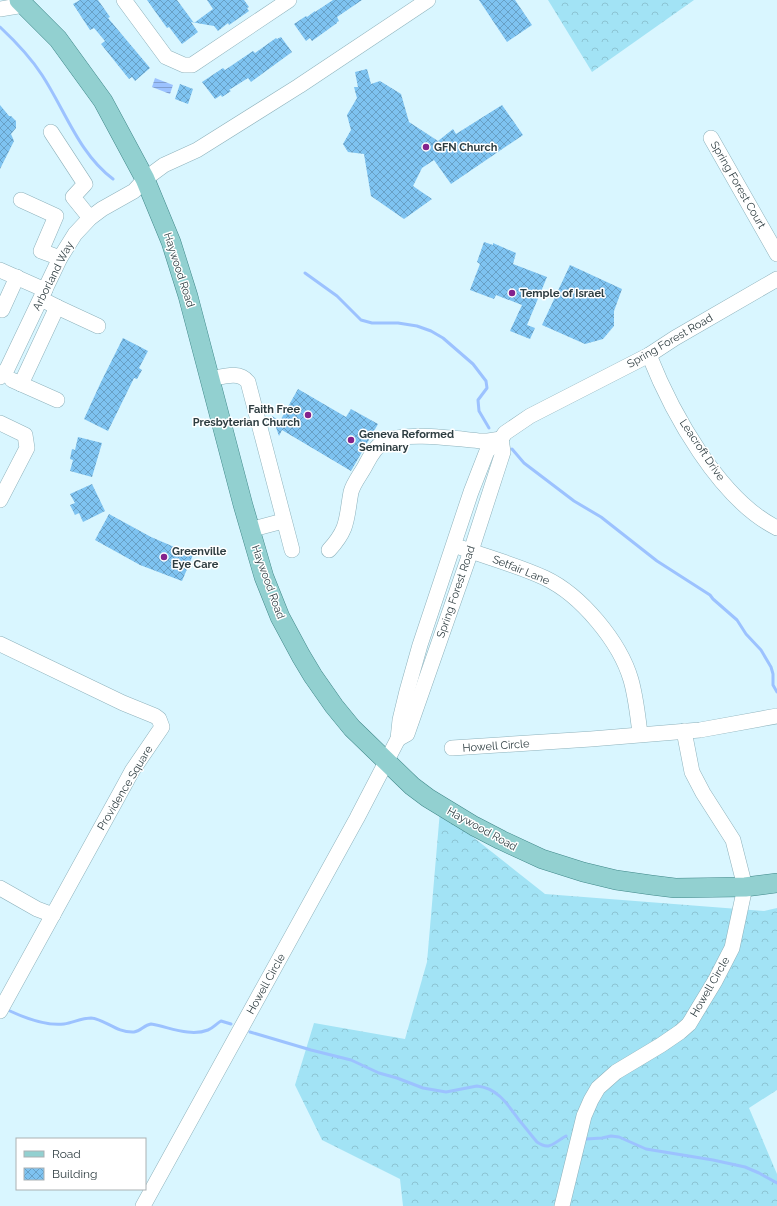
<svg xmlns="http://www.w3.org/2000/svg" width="777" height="1206" font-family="Raleway,sans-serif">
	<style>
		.forest { fill: url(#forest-crowns) }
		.water { fill: url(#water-rules) }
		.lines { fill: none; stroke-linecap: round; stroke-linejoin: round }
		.stream { stroke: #9cc2ff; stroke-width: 3 }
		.building { fill: url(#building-cross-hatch) }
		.minor-casing { stroke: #8eb2bc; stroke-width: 16 }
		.major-casing { stroke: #40888a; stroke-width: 20 }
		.minor { stroke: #fff; stroke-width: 15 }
		.major { stroke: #92d0d0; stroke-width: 19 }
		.poi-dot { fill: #84228c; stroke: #fff; stroke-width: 1.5 }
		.labels { text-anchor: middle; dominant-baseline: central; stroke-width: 3; stroke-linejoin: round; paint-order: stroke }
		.poi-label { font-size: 11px; font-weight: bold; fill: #2e3d41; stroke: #fff; text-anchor: start }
		.street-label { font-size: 11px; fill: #2e3d41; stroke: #fff }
	</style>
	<defs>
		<pattern id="forest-crowns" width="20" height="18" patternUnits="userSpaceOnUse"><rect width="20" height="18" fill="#a2e3f5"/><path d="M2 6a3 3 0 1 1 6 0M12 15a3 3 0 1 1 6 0" fill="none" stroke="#8cc4d3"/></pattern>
		<pattern id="water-rules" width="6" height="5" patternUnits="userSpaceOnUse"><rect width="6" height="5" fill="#9cc2ff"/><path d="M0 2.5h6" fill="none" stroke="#809fd0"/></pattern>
		<pattern id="building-cross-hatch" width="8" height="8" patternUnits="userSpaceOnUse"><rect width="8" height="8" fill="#7ec3f1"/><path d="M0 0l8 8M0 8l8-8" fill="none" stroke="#68a0c5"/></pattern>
	</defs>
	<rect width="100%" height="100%" fill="#d9f6ff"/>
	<g class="forest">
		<path d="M548,0H694L592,72Z"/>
		<path d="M440,811L545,894L764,911L777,908V1090L749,1108L777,1174V1206H403L400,1179L322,1140L295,1085L314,1023L405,1039L427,962Z"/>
	</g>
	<path class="water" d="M155,78L173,85L170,94L152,87Z"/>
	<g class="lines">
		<g class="stream">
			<path d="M0,27C15,41 31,58 42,75C65,110 79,154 113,179"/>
			<path d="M305,273L337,296L361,320L372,323H398L417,326L431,331L443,338L473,364L486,381L487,388L478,400L479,411L489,428"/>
			<path d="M512,449L524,463L574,501L601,517L657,561L710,595L713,599L737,620L746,634L761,650L771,667L773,674V685L777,692"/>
			<path d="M10,1011C25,1018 47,1026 64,1024C73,1023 81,1018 91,1018C105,1019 116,1033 134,1032C141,1031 144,1025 151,1024C169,1027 190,1037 208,1030C213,1028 216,1024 221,1021L231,1024"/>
			<path d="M250,1032L311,1050L351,1060L379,1073L397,1078L423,1088L446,1092L477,1086C498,1088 508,1105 519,1120C525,1127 531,1135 537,1142C550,1151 553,1143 566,1136"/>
			<path d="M586,1139L602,1138L611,1136L619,1137L646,1149L713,1160L745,1167L759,1173L777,1183"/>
		</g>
	</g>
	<g class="building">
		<path d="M80,0H98L110,17L108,18L150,68L135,81L132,77L129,79L101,44L105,41L94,28L90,30L73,4Z"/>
		<path d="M147,0H177L194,23L213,9L207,0H244L249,7L247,8L249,11L229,25L228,23L218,31L214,26L191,22L198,32L182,44L169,27L167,28Z"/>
		<path d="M333,0H362L337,17L339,21L337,22V23L312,41L310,38L306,41L294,24L306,16L307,17L315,11V12Z"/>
		<path d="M479,0H515L532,25L507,42Z"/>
		<path d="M281,37L292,52L251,82L248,78L229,90L231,91L222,97L221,95L215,99L202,82L223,68L225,70L253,51L255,53L276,38L277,39Z"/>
		<path d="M367,69L371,84L380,81L401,94L409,122L438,141L453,129L456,134L502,105L523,135L451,184L434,160L422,168L413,186L432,199L404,219L371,196L364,154L348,152L343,144L351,130L347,115L357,98L354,87H358L355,72Z"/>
		<path d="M180,84L193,89L188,104L175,99Z"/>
		<path d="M0,105L9,116H11L16,121V128L11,134L14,141L0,169Z"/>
		<path d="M484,242L493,245V243L516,253L513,264L547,277L527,325L535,328L530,339L510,331L522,305L496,295L494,299L470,290L480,264L477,262Z"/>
		<path d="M570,265L622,289L614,311V326L603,339L585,344L542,325Z"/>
		<path d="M123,338L148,351L139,368L142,370L137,379L134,378L108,431L84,419L101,382Z"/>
		<path d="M298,389L346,417L351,409L378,424L351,471L282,430L279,436L272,416L280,421Z"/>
		<path d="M78,437L102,443L92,477L70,471L73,460L70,459L72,449L75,450Z"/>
		<path d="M92,484L105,511L83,522L79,513L75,515L70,505L75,503L70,494Z"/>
		<path d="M109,514L151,537L193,555L182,581L140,565L95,540Z"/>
	</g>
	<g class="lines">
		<defs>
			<g id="minor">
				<path d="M124,0L166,57L184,65H192L289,0"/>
				<path d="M0,9L24,5"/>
				<path d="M51,132L85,184L73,197L90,218"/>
				<path d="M711,138L777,254"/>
				<path d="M21,200L56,216L41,251L60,258"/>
				<path d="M0,270L45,290"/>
				<path d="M57,307L98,326"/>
				<path d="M2,310L17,277"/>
				<path d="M649,355C672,413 719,499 777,528"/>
				<path d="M0,377L7,369L60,258L75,234L90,218L102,209L134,191L145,179L164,165L197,150L299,86L428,0"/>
				<path d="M210,379C222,377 239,370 248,382L292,550"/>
				<path d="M12,380L57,400"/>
				<path d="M21,384L57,307L41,299"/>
				<path d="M0,423L25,435L27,448L0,500"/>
				<path d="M249,530L283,521"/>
				<path d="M462,548C490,558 519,566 545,578C581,595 620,642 631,680C636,698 638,716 640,734"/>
				<path d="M329,550C349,528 346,519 351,492C353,484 360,475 364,468C369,459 374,447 384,442C405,431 457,439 481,441H488L501,439"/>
				<path d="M0,644L123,703L155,716L159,719L162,727L132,771L120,793L0,1011"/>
				<path d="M398,739L407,734L471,551L503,452L501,439"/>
				<path d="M452,748L591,739L700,730L777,716"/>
				<path d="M0,888L37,909L53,915"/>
				<path d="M143,1206L357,818L398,739L400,720L407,691L420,645L471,492L487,451L501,439L505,433L530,416L649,355L675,338L777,279"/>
				<path d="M562,1206L584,1116L591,1100L598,1088L616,1072L661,1045L680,1032L689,1024L715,981L732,948L745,887L733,840L703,793L692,772L684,731"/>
			</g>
			<path id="major" d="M19,0L58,39L103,101L145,179L171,242L188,296L243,505L264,577L280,617L301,656L313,676L334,706L352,728L412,786L428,798L474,826L501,840L542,859L583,872L616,880L651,885L675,888L745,887L777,883"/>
		</defs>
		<use href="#minor" class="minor-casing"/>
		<use href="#major" class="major-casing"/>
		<use href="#minor" class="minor"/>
		<use href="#major" class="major"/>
	</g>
	<g class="poi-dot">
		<circle cx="426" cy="147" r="4"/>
		<circle cx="512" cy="293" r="4"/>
		<circle cx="308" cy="415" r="4"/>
		<circle cx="351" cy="440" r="4"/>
		<circle cx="164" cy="557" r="4"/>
	</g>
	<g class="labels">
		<g class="poi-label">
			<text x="434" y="147">GFN Church</text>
			<text x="520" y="293">Temple of Israel</text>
			<text x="300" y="409" text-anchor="end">Faith Free<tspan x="300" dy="13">Presbyterian Church</tspan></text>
			<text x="359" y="434">Geneva Reformed<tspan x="359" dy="13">Seminary</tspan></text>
			<text x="172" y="551">Greenville<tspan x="172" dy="13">Eye Care</tspan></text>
		</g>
		<g class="street-label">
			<text transform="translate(738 185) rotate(60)">Spring Forest Court</text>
			<text transform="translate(179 270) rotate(72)">Haywood Road</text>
			<text transform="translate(53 276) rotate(-63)">Arborland Way</text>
			<text transform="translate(670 341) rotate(-30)">Spring Forest Road</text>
			<text transform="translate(702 450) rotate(56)">Leacroft Drive</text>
			<text transform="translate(521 570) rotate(22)">Setfair Lane</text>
			<text transform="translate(268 582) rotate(70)">Haywood Road</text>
			<text transform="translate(456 592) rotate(-71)">Spring Forest Road</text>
			<text transform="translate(496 746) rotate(-4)">Howell Circle</text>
			<text transform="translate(125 788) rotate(-59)">Providence Square</text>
			<text transform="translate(482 829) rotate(29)">Haywood Road</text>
			<text transform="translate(266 984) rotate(-61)">Howell Circle</text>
			<text transform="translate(710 987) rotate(-60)">Howell Circle</text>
		</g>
	</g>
	<rect x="16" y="1138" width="130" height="52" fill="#ffffff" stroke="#abb1b3"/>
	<rect x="24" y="1151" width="20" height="6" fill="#92d0d0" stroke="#abb1b3"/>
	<text x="52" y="1158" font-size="12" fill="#2e3d41">Road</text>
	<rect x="24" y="1168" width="20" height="12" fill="url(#building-cross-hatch)" stroke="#abb1b3"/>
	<text x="52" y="1178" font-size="12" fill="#2e3d41">Building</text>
</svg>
